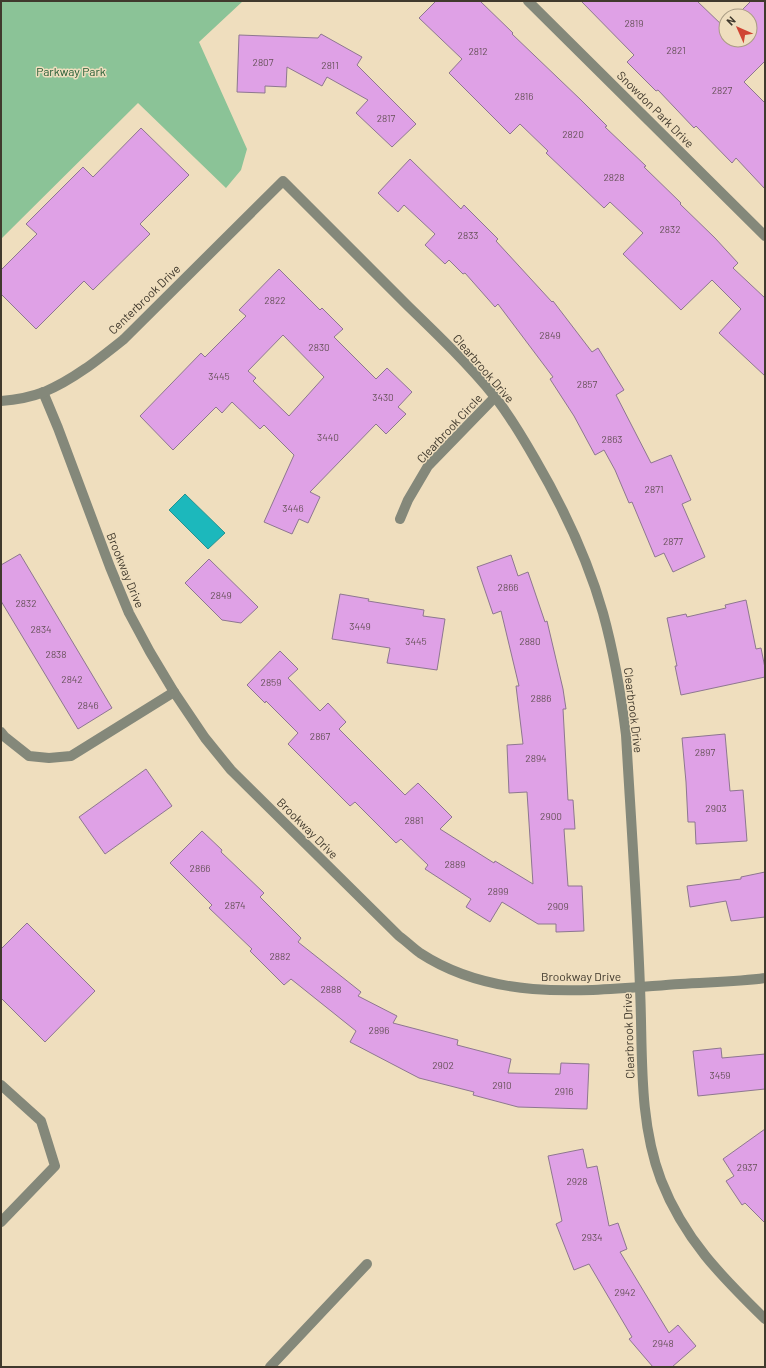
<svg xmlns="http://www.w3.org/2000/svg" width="766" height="1368" font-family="Barlow,sans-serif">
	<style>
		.green { fill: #8bc397 }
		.water { fill: #1cb8bc; stroke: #279291 }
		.building { fill: #dfa1e6; stroke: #8e7790; fill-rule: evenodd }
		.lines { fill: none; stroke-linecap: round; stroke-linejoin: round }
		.minor { stroke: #84887a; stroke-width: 10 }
		.labels { text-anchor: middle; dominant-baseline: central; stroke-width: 3; stroke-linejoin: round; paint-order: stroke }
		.number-label { font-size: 10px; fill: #68535b }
		.park-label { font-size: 12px; fill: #215a32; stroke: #efdebe }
		.street-label { font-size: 12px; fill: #40392d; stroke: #efdebe }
	</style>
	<rect width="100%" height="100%" fill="#efdebe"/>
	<path class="green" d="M1,1H243L199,42L247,149L241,170L226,188L138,103L1,239Z"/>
	<path class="water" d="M185,494L225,533L208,549L169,510Z"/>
	<g class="building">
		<path d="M436,1H480L513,33L512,34L581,100L607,126L605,127L646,166L644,167L681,203L680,204L715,238L738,263L733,268L765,298V376L719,333L741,309L712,280L681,310L623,254L643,233L610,202L604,208L546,153L548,151L520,124L510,134L449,73L462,59L419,18Z"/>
		<path d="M581,1H697L724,27L726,25V40H750V16H736L751,1H765V61L744,82L765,103V189L736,158L732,163L696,126L694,128L658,90L656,91L627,62L634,55Z"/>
		<path d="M321,34L362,57L357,65L416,124L392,147L356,113L368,100L327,77L322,86L287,67L286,87L265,86V93L237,92L239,35L318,38Z"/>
		<path d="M141,128L189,175L140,224L150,234L93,290L84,281L36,329L1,294V270L37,234L26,224L83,167L93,177Z"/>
		<path d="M410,159L461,209L464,205L498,239L496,241L552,302L553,301L592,352L598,348L624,390L616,395L651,463L671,455L691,500L682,504L705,557L673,572L664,553L655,557L632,502L629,503L615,470L604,450L595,455L574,416L550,379L553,377L498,304L495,307L465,273L463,274L449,260L445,264L425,245L435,234L404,205L398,212L378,193Z"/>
		<path d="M279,269L320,310L322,308L343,329L334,337L376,379L387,368L412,392L398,407L406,414L386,434L376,424L310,492L320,497L308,523L299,519L292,534L264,522L294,455L264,425L260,429L232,402L222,413L216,407L173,450L140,416L201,353L205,357L246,316L239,310ZM283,335L324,377L289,416L253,381L256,378L248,371Z"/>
		<path d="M20,554L112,708L78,729L1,601V565Z"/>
		<path d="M511,555L518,576L528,572L545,622L547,621L563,689L566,709H563L568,800H573L575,829H564L568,886H582L584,931L556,932V924H538L502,902L490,922L466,907L471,899L425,869L428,865L401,839L396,843L355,802L350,806L288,744L298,733L266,701L265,703L247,685L280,651L298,669L288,678L320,711L328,703L346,722L339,729L405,795L418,783L452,817L440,829L494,863L495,861L533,884L527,792L509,793L507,745L523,744L516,686H519L501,611L493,614L477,567Z"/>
		<path d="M209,559L258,607L241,623L222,620L185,583Z"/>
		<path d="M340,594L369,599L368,601L424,610L423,616L445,619L437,670L387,663L390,648L332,639Z"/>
		<path d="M746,600L756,649L761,648L765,668V677L681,695L675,666H677L667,618L686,614L687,617L726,608L725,605Z"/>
		<path d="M725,734L730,791L743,790L747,841L696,844L695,822H688L686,782L682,738Z"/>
		<path d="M146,769L172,806L105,854L79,817Z"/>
		<path d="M202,831L222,850L221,852L264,893L260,897L301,938L298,942L361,992L358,996L397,1016L393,1023L458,1040L457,1045L511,1059L508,1073L560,1074L561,1063L589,1064L587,1109L518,1107L473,1095L474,1092L419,1078L350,1042L356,1031L291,979L284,985L250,951L252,949L209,908L212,905L170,863Z"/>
		<path d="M765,872V917L731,921L726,901L690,907L687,886L741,879V877Z"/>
		<path d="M27,923L95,991L45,1042L1,998V949Z"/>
		<path d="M721,1048L722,1058L765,1054V1089L698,1096L693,1051Z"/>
		<path d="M765,1129V1223L745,1203L742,1205L726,1181L734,1176L723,1159Z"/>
		<path d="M583,1149L587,1168L597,1166L609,1226L618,1223L627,1249L620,1252L669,1333L678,1325L696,1346L672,1367H653L629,1339L632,1337L589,1264L574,1270L556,1224L562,1221L548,1156Z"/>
	</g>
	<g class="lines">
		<g class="minor">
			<path d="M528,1L765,236"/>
			<path d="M43,392L58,428L110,567L129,613L150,652L174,692L205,738L231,770L399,936C406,941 413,948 420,953C498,1004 593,990 680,984C709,982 737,982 765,978"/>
			<path d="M1,401C15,400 31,397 44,392C73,380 99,359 124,339L283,181C325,223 367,265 409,307C439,336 469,365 495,397C510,416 523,438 535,459C563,507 588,560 603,613C614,653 621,694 626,735C631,820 637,904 640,988C643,1053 638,1119 661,1180C684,1239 721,1276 765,1319"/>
			<path d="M400,519L408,500L428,466L495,397"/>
			<path d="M1,732L5,737L29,756L49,758L71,756L174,692"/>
			<path d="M1,1085L41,1121L55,1166L1,1222"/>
			<path d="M270,1367L367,1264"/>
		</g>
	</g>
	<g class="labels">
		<g class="number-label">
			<text x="634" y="23">2819</text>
			<text x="676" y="50">2821</text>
			<text x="478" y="51">2812</text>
			<text x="263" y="62">2807</text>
			<text x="330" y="65">2811</text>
			<text x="722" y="90">2827</text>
			<text x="524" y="96">2816</text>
			<text x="386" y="118">2817</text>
			<text x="573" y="134">2820</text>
			<text x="614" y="177">2828</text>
			<text x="670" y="229">2832</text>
			<text x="468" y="235">2833</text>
			<text x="275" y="300">2822</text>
			<text x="550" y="335">2849</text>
			<text x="319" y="347">2830</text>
			<text x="219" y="376">3445</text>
			<text x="587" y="384">2857</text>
			<text x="383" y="397">3430</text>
			<text x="328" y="437">3440</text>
			<text x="612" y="439">2863</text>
			<text x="654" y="489">2871</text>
			<text x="293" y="508">3446</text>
			<text x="673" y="541">2877</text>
			<text x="508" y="587">2866</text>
			<text x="221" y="595">2849</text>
			<text x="26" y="603">2832</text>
			<text x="360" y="626">3449</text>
			<text x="41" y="629">2834</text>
			<text x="416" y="641">3445</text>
			<text x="530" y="641">2880</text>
			<text x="56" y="654">2838</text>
			<text x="72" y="679">2842</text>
			<text x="271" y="682">2859</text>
			<text x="541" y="698">2886</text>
			<text x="88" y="705">2846</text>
			<text x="320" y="736">2867</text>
			<text x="705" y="752">2897</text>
			<text x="536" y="758">2894</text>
			<text x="716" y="808">2903</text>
			<text x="551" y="816">2900</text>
			<text x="414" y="820">2881</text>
			<text x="455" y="864">2889</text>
			<text x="200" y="868">2866</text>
			<text x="498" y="891">2899</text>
			<text x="235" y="905">2874</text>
			<text x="558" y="906">2909</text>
			<text x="280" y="956">2882</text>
			<text x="331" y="989">2888</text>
			<text x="379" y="1030">2896</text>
			<text x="443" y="1065">2902</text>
			<text x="720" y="1075">3459</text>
			<text x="502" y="1085">2910</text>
			<text x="564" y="1091">2916</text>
			<text x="747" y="1167">2937</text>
			<text x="577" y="1181">2928</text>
			<text x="592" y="1237">2934</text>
			<text x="625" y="1292">2942</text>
			<text x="663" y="1343">2948</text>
		</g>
		<g class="park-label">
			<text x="71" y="71">Parkway Park</text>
		</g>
		<g class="street-label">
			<text transform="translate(656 109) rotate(45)">Snowdon Park Drive</text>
			<text transform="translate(144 299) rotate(-44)">Centerbrook Drive</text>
			<text transform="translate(484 368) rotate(49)">Clearbrook Drive</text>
			<text transform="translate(449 428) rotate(-47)">Clearbrook Circle</text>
			<text transform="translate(126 570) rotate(68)">Brookway Drive</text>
			<text transform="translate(634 710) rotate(83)">Clearbrook Drive</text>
			<text transform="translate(308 828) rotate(45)">Brookway Drive</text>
			<text x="581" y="976">Brookway Drive</text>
			<text transform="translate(628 1036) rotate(-92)">Clearbrook Drive</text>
		</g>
	</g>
	<rect width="766" height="1368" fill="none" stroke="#40392d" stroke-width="4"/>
	<g transform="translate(738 28) rotate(315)"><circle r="19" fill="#efdebe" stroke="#a99c84"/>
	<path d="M0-3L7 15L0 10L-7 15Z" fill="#d04432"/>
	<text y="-6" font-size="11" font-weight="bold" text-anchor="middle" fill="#40392d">N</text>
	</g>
</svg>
